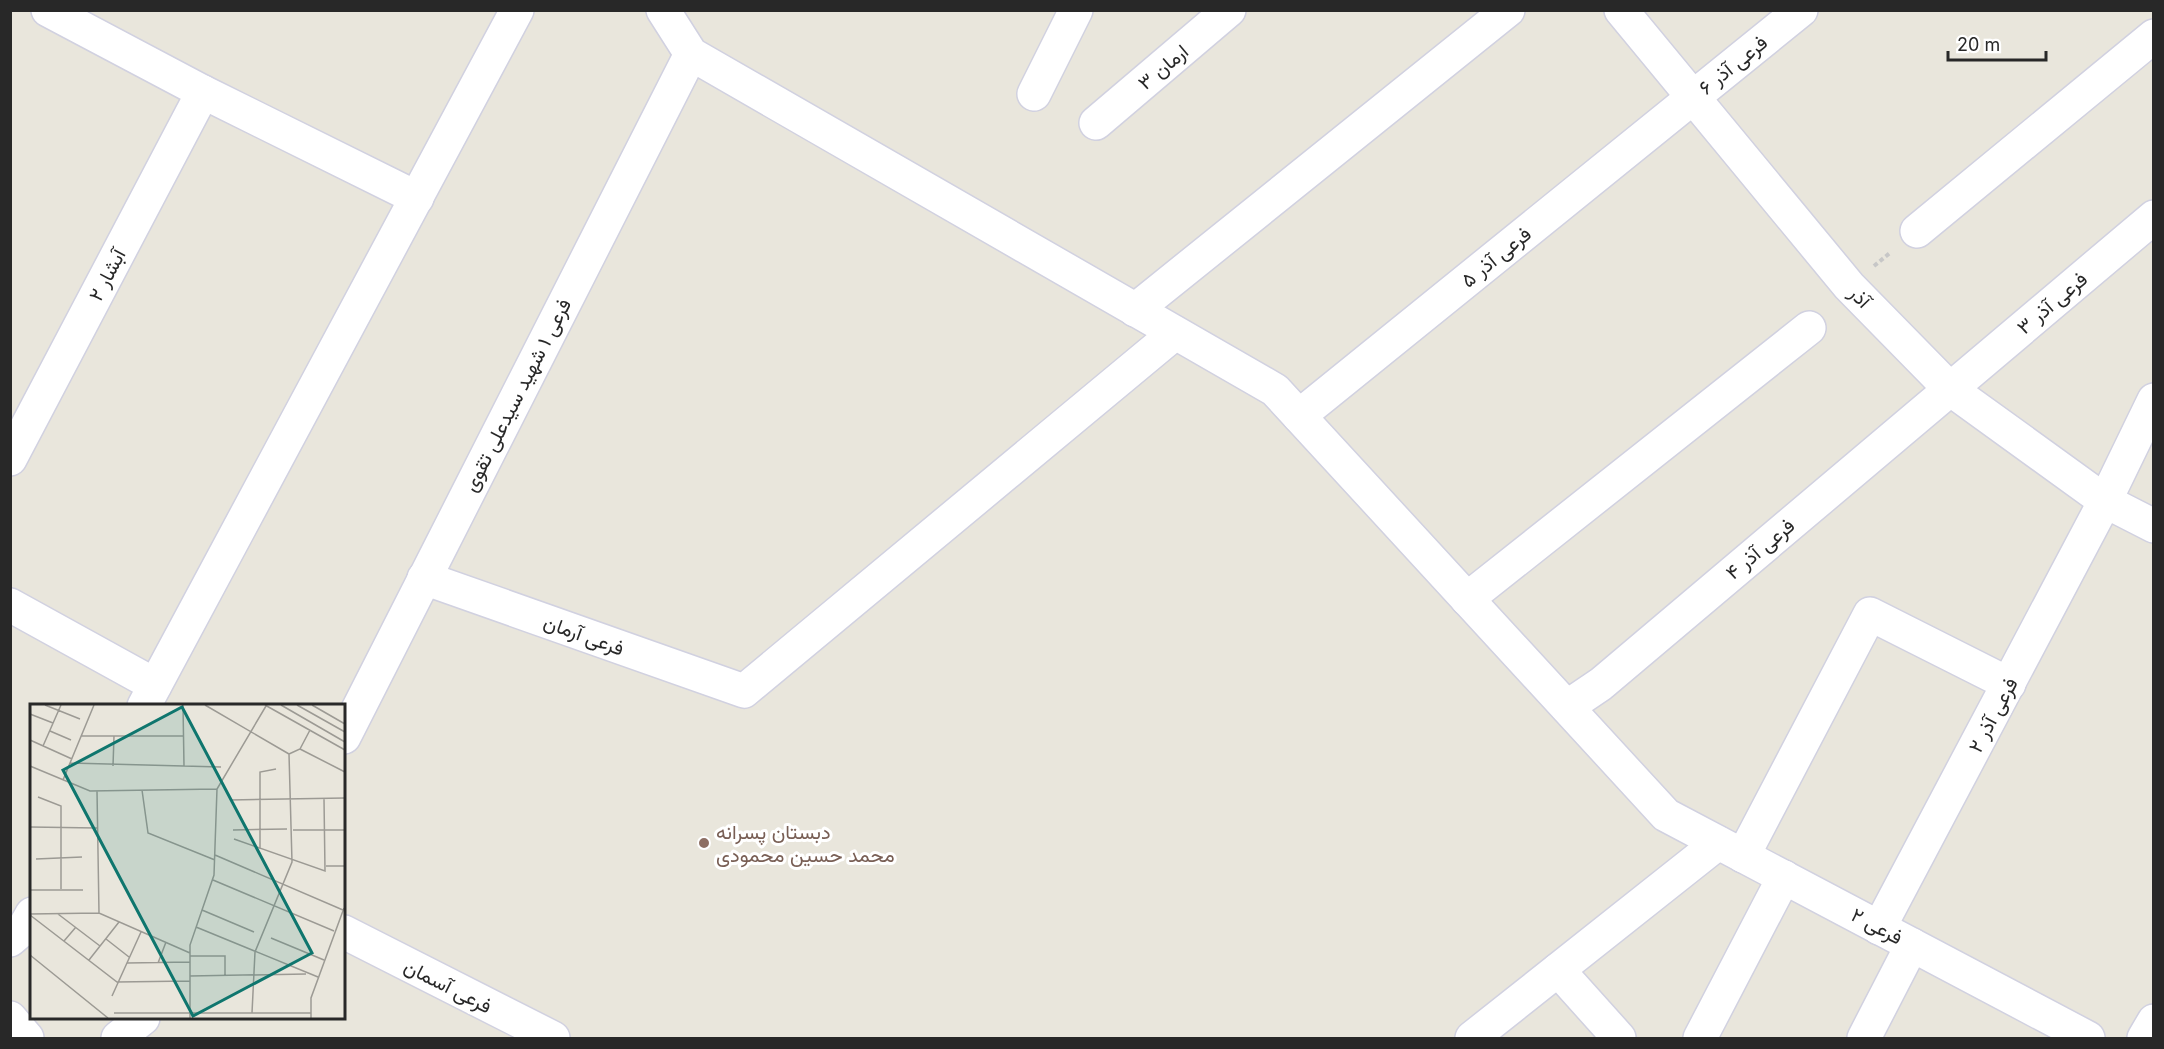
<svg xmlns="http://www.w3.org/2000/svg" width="2164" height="1049" font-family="Inter,Vazirmatn,sans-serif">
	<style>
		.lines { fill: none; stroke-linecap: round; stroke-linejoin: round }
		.minor-casing { stroke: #d1d1e0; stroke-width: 36 }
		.path { stroke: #c7c7c7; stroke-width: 4; stroke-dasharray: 4.5 3; stroke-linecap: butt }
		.minor { stroke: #fff; stroke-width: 33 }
		.education-dot { fill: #8d6e63; stroke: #fff; stroke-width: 2 }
		.labels { text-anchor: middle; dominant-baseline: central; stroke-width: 6; stroke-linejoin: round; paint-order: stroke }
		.street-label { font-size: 20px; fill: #282828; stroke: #fff }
		.education-label { font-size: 20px; fill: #785e54; stroke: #fff; text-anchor: start }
		.inset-road { fill: none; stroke: #9c9a94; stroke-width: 1.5 }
		.view { fill: #0f766e; fill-opacity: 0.15; stroke: #0f766e; stroke-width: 3 }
		.inset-edge { fill: none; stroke: #282828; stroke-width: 3 }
	</style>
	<rect width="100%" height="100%" fill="#e9e6dc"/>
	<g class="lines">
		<defs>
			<g id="minor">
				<path d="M48,10L203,92L417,198"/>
				<path d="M663,10L691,54L1275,390L1666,815L2088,1038"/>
				<path d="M1621,10L1849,286L1950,389L2105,501L2154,526"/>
				<path d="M1034,94L1076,10"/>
				<path d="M1096,123L1229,10"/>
				<path d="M1917,231L2154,36"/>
				<path d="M1135,310L1508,10"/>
				<path d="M1299,416L1801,10"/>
				<path d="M10,459L203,92"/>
				<path d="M424,578L744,691L1175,333"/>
				<path d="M1467,599L1809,328"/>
				<path d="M10,605L155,685"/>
				<path d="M144,706L517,10"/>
				<path d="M1567,707L1601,684L2154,217"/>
				<path d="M344,737L691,54"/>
				<path d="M1743,856L1870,614L2009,684"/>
				<path d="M1879,928L2105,501L2154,400"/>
				<path d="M344,932L553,1038"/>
				<path d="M10,940L24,928L32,914"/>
				<path d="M1558,970L1619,1038"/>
				<path d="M10,1018L27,1038"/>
				<path d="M118,1038L143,1018"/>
				<path d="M1472,1038L1718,843"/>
				<path d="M1700,1038L1784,877"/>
				<path d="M1864,1038L1912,945"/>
				<path d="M2144,1038L2154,1021"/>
			</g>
		</defs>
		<use href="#minor" class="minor-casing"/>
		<path class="path" d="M1874,266L1891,252"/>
		<use href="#minor" class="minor"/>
	</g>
	<circle class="education-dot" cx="704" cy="843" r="6"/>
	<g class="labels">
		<g class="street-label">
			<text transform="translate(1733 65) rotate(-39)">فرعی آذر ۶</text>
			<text transform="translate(1163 67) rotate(-40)">ارمان ۳</text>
			<text transform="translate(1496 257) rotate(-39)">فرعی آذر ۵</text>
			<text transform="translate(107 275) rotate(-62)">آبشار ۲</text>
			<text transform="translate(1860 297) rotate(46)">آذر</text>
			<text transform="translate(2052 303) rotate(-40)">فرعی آذر ۳</text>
			<text transform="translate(517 395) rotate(-63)">فرعی ۱ شهید سیدعلی تقوی</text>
			<text transform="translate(1760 549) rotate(-40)">فرعی آذر ۴</text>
			<text transform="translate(584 635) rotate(20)">فرعی آرمان</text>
			<text transform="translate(1993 715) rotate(-62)">فرعی آذر ۲</text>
			<text transform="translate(1877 926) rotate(28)">فرعی ۲</text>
			<text transform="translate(448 986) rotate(27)">فرعی آسمان</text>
		</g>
		<g class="education-label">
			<text x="716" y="832">دبستان پسرانه<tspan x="716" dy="23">محمد حسین محمودی</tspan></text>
		</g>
	</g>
	<g transform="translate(30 704)">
		<rect width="315" height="315" fill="#e9e6dc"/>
		<path class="inset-road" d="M15,1L50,15M153,1L154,62M175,1L259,50M235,1L315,46M251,1L315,38M267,1L315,28M282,1L315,20M0,10L23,19M20,27L41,36M51,32H154M0,36L42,55M13,42L31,1M270,45L315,68M259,50L270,45L280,26M40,59L191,63M0,62L60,87L187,85M83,62L84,32M33,76L64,1M112,86L118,129L185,156M67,87L69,209M8,93L31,102V185M200,96L315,94M0,123L67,124M203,126L257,125M263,126H315M204,135L295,167L294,95M230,145V68L246,65M185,151L313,206M6,155L52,153M296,162H315M183,176L304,227M0,186H53M172,206L224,228M0,210L69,209L160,249M28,210L70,242M0,211L87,278L160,277M166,223L288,273M241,234L294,256M76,235L99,253M34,237L46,223M0,251L78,314M160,252H195V272M59,256L89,218M97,259L160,258M128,259L136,238M160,272L276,270M82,292L111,228M84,309H281M222,309L225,248L262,158L259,50M160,314V241L184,171L187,85L236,2M281,314V294L314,204"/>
		<path class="view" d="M152,3L282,249L163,312L33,66Z"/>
		<rect width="315" height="315" class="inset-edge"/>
	</g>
	<rect width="2164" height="1049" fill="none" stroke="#282828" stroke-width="24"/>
	<path d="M1948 51v9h98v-9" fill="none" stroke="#282828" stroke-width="3"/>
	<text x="1957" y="51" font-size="18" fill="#282828" stroke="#ffffff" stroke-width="4.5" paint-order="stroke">20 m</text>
</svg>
